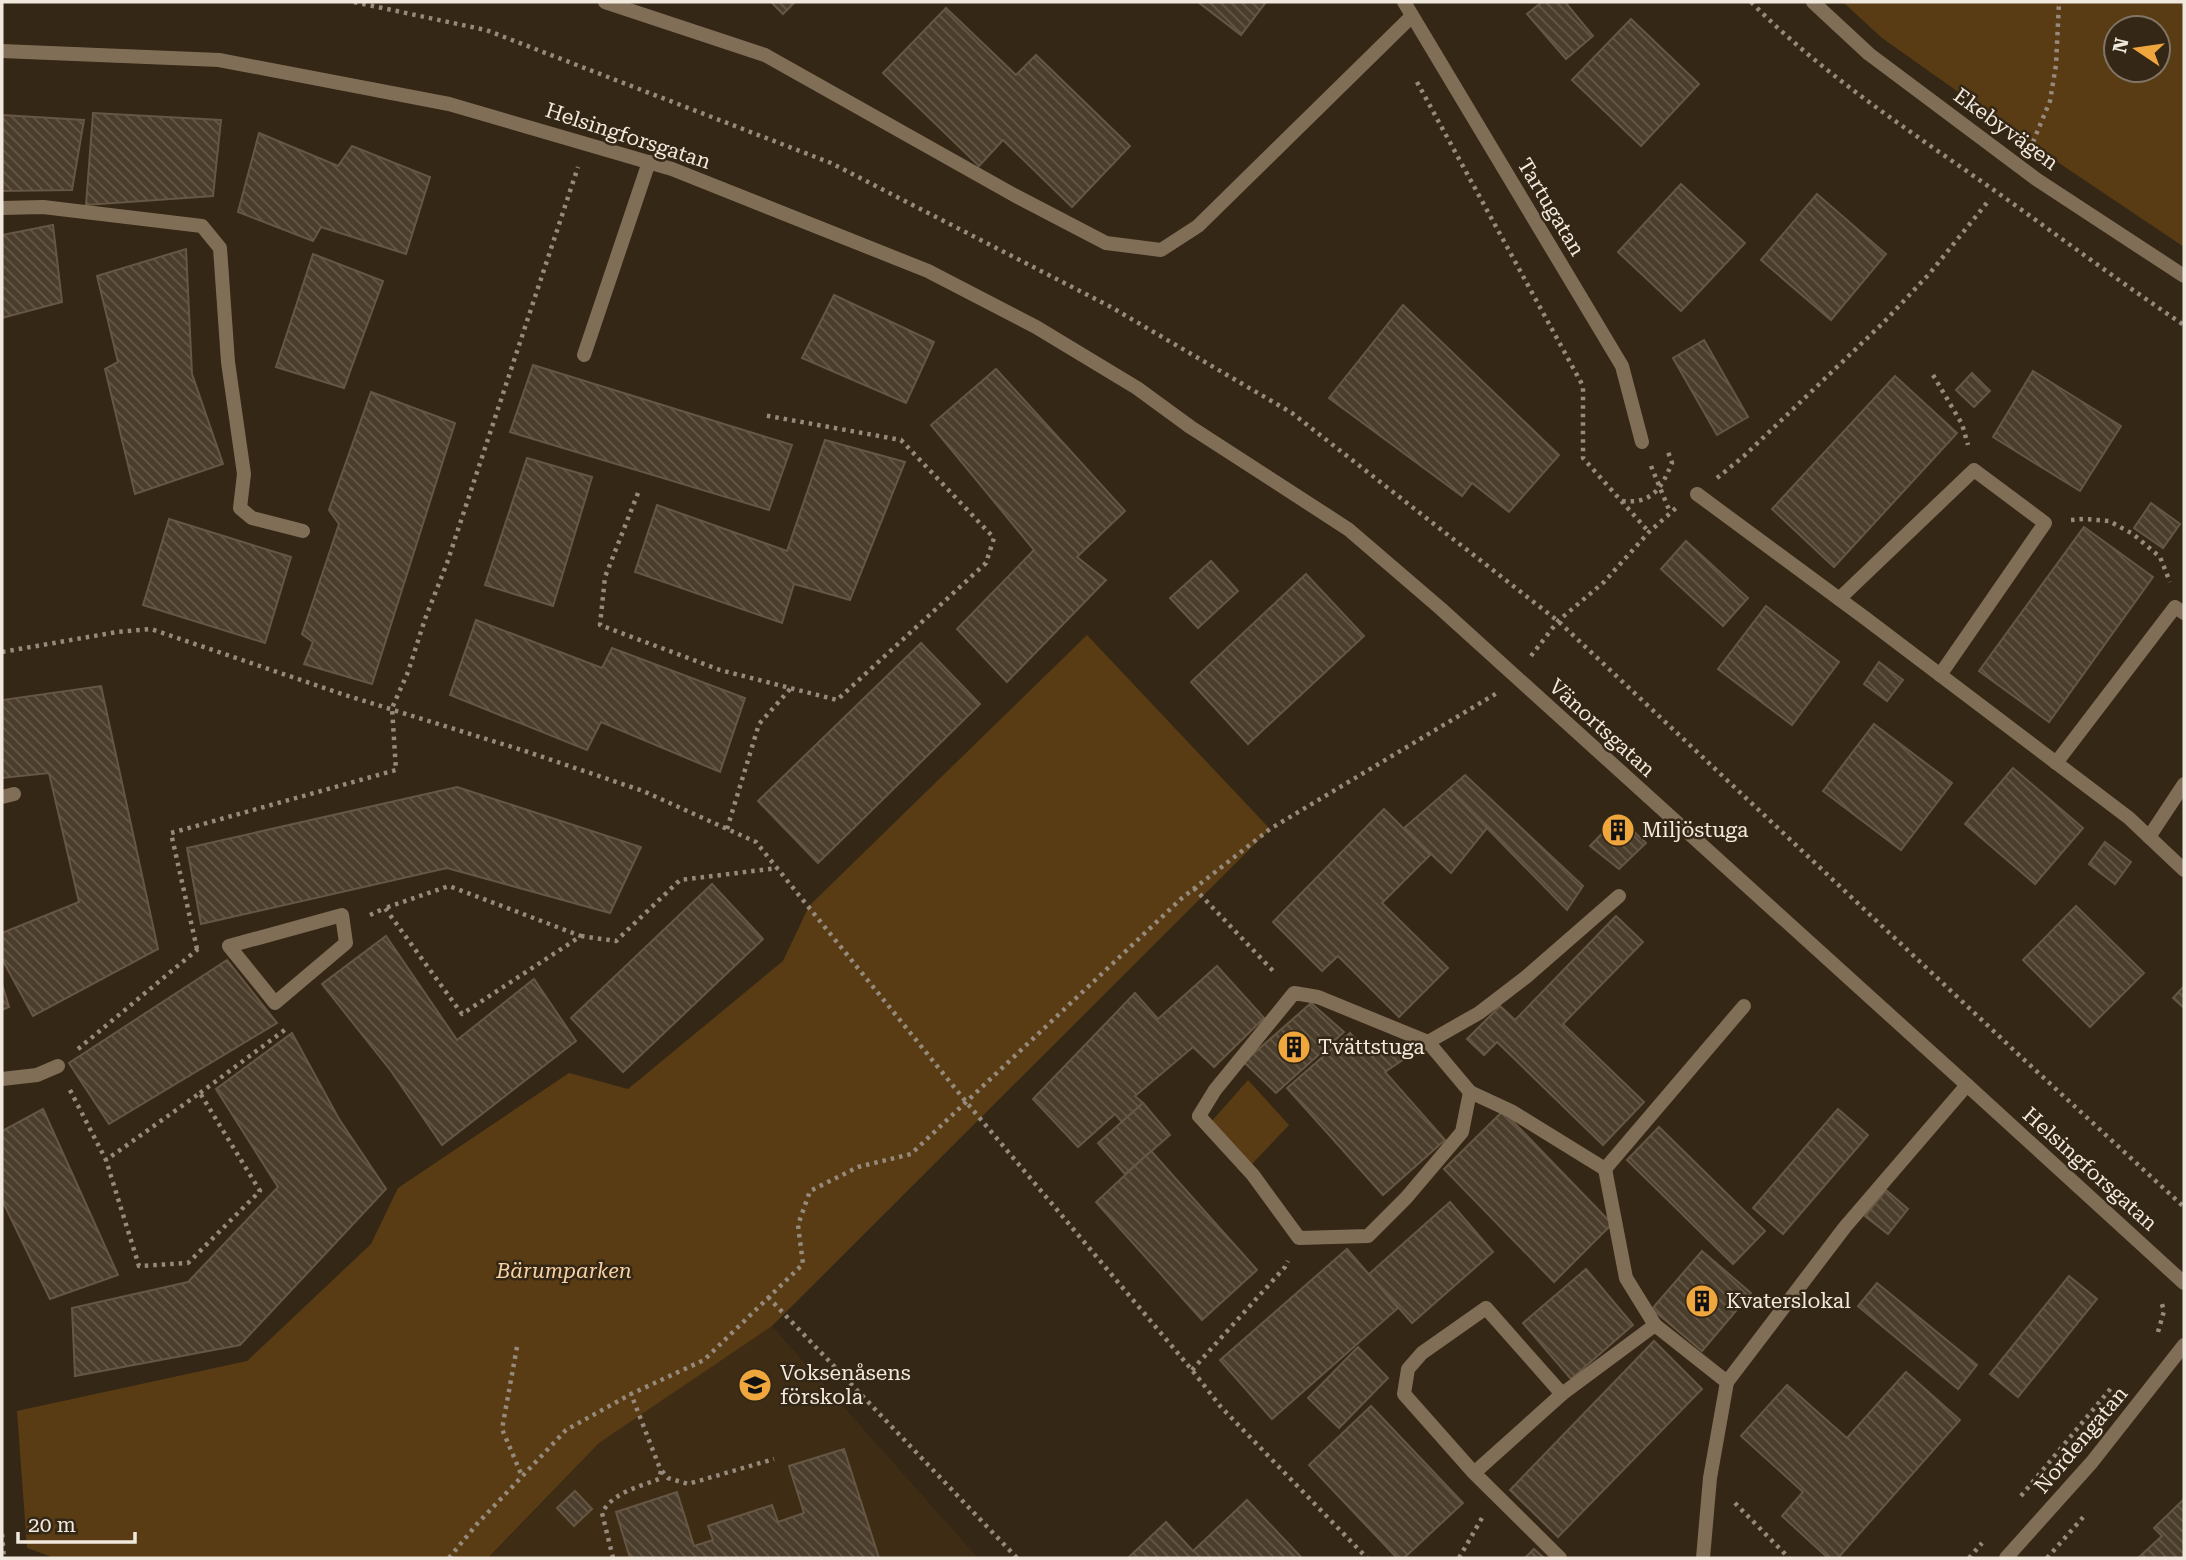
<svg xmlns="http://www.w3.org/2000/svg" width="2186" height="1560" font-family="'Roboto Serif',serif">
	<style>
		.built { fill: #3e2c15 }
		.green { fill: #593c13; fill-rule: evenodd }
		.building { fill: url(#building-back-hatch); stroke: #665744; stroke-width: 2 }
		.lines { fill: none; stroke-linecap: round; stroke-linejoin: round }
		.path { stroke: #958a7c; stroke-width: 4.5; stroke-dasharray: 3.5 5; stroke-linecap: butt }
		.service { stroke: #816e57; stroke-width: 14 }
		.pedestrian { stroke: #816e57; stroke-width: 14 }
		.minor { stroke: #816e57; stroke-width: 14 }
		.labels { text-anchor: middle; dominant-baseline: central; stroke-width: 5; stroke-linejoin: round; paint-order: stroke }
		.street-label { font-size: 21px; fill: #f2e9de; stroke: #342716 }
		.poi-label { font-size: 21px; fill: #f2e9de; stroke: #342716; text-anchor: start }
		.park-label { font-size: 21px; font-style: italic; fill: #f8d2a3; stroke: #342716 }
	</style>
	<defs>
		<pattern id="building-back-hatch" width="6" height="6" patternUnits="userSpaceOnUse" patternTransform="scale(1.75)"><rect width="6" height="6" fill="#4b3d2b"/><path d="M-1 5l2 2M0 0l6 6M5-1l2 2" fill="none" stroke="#655949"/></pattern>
	</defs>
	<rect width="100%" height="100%" fill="#342716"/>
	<path class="built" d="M772,1326L978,1558H489L599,1443Z"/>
	<g class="green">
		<path d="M1843,2H2184V247L2056,161L1882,38ZM2116,28H2158V70H2116Z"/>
		<path d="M1087,635L1270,829L772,1326L599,1443L488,1558H55L27,1548L17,1411L247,1361L371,1244L398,1188L569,1073L628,1089L783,961L809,906Z"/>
		<path d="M1248,1080L1289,1125L1251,1165L1211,1122Z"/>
	</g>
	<g class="building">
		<path d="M771,2H795L783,14Z"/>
		<path d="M1198,2H1266L1241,35Z"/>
		<path d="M1542,2H1565L1593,36L1566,59L1527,14Z"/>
		<path d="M946,8L1016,75L1036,55L1130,146L1072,207L1003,140L979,166L883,73Z"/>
		<path d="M1631,19L1699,84L1641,146L1572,80Z"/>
		<path d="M93,113L221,120L213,196L86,205Z"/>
		<path d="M2,115L84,120L72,190L2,191Z"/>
		<path d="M259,133L338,166L352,146L430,177L406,254L321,227L313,241L238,212Z"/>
		<path d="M1681,184L1745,243L1681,311L1618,252Z"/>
		<path d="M1817,194L1886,254L1831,320L1761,260Z"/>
		<path d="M53,225L62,302L2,318V235Z"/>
		<path d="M186,249L192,374L223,464L135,494L105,369L118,362L97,276Z"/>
		<path d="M313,254L383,281L344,388L276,367Z"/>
		<path d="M834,295L934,342L906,403L802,358Z"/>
		<path d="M1403,305L1559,455L1509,512L1472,483L1462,496L1329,398Z"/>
		<path d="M1704,340L1748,417L1717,435L1673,358Z"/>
		<path d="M533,365L792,445L769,510L510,432Z"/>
		<path d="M996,369L1125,511L1077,557L1106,580L1007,682L957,629L1034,550L931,425Z"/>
		<path d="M2033,371L2121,426L2080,491L1993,437Z"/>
		<path d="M1972,373L1990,391L1974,407L1956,390Z"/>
		<path d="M1895,376L1957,433L1834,567L1772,509Z"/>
		<path d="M371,392L455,423L372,684L304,664L313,642L302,634L339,524L329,510Z"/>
		<path d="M825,440L905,462L850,600L794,584L782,623L635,572L657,505L787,551Z"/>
		<path d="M527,458L592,477L553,606L485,585Z"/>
		<path d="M2151,503L2180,524L2163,548L2134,528Z"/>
		<path d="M169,519L291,557L265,643L143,605Z"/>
		<path d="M2084,527L2153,577L2049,722L1979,671Z"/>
		<path d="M1686,541L1748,598L1723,626L1661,569Z"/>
		<path d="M1211,561L1238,591L1198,628L1170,598Z"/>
		<path d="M1306,574L1364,636L1248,744L1191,682Z"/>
		<path d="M1766,606L1839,662L1792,725L1718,669Z"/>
		<path d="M476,620L602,668L612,648L745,698L720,772L601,722L587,750L450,695Z"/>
		<path d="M921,643L980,704L818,863L758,801Z"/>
		<path d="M1879,662L1903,680L1887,701L1864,684Z"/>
		<path d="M101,686L158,949L33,1016L2,959V933L79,902L49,773L2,778V700Z"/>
		<path d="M1874,724L1952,783L1901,850L1823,791Z"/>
		<path d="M2013,768L2083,828L2035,884L1965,824Z"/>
		<path d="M1465,775L1583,886L1567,910L1449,789Z"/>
		<path d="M457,787L641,847L610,913L447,868L201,924L187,848Z"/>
		<path d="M1449,789L1487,828L1451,873L1404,828Z"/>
		<path d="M1384,809L1430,855L1382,903L1448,968L1399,1017L1338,956L1322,971L1273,922Z"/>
		<path d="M1618,817L1646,843L1619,869L1590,846Z"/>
		<path d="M2105,842L2131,862L2115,884L2089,864Z"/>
		<path d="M712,884L763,939L623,1072L571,1018Z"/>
		<path d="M2076,906L2144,973L2090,1027L2023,960Z"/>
		<path d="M1616,916L1643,942L1563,1024L1644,1102L1603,1145L1497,1042L1484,1055L1467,1039L1500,1006L1515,1020Z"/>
		<path d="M386,936L457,1040L534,979L576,1041L442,1145L391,1071L322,984Z"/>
		<path d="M227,960L277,1023L109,1124L69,1063Z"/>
		<path d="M1217,966L1264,1018L1214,1067L1193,1047L1135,1096L1143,1103L1122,1122L1115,1114L1078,1147L1033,1099L1135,993L1158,1019Z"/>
		<path d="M2,984L9,1007L2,1010Z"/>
		<path d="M2184,986V1008L2173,998Z"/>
		<path d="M1311,1003L1344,1032L1276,1093L1244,1062Z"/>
		<path d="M292,1033L339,1119L386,1189L240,1345L75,1376L72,1308L188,1282L278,1187L216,1089Z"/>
		<path d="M1350,1033L1373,1057L1390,1043L1404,1059L1385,1072L1445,1140L1383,1195L1287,1088Z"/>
		<path d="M1143,1103L1170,1135L1125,1174L1098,1143Z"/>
		<path d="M43,1109L118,1275L50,1299L2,1200V1131Z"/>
		<path d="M1838,1109L1868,1135L1783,1234L1753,1208Z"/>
		<path d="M1503,1111L1612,1224L1554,1282L1444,1169Z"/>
		<path d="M1659,1127L1765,1231L1733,1264L1627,1160Z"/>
		<path d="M1151,1151L1257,1270L1202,1320L1096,1202Z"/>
		<path d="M1886,1190L1908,1209L1888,1234L1865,1216Z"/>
		<path d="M1450,1202L1493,1252L1412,1323L1369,1274Z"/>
		<path d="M1347,1249L1398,1308L1272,1419L1220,1360Z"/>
		<path d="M1702,1251L1751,1293L1702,1351L1652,1309Z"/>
		<path d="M1586,1269L1633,1325L1571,1379L1523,1323Z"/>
		<path d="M2069,1276L2097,1299L2018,1397L1990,1374Z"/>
		<path d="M1877,1283L1977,1365L1958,1389L1858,1306Z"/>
		<path d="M1654,1341L1702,1389L1558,1537L1510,1490Z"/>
		<path d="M1358,1347L1388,1378L1339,1428L1308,1398Z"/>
		<path d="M1906,1372L1960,1420L1838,1558H1828L1782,1516L1803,1492L1741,1436L1787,1385L1847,1438Z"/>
		<path d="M1371,1406L1463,1503L1404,1558H1397L1309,1465Z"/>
		<path d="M844,1449L879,1558H630L616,1512L677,1492L694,1546L713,1540L708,1526L772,1505L778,1522L804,1513L789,1466Z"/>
		<path d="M575,1491L592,1509L574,1526L557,1508Z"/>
		<path d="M2184,1499V1558H2138L2162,1536L2154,1528Z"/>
		<path d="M1247,1500L1302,1558H1128L1166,1522L1193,1551Z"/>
		<path d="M1534,1549L1544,1558H1525Z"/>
	</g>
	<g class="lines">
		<g class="path">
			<path d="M354,2L486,30L831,163L1111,307L1292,413L1558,621L2019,1055L2184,1207"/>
			<path d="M1751,2C1824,76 1913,133 1998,193C2060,237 2121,283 2184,325"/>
			<path d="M1417,82L1583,386V458L1649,532"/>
			<path d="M2033,142L2050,101L2056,65L2059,2"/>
			<path d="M1933,375L1962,424L1968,445"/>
			<path d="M1651,466L1670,512"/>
			<path d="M1717,478L1744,456L1884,322L1930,273L1990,199"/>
			<path d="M638,493L605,577L600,625L720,670L837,700L986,563L994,538L901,440L763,415"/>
			<path d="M1622,501C1652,504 1661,489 1672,463L1667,449"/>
			<path d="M2071,520L2084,519L2109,521L2133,534L2160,557L2170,582"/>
			<path d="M2,652L117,632L151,629L342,694L528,752L643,791L756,842L967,1103L1192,1370L1221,1407L1367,1558"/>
			<path d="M1531,656L1558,621L1604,582L1649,532L1676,508"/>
			<path d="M727,829L759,724L791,688"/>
			<path d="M1194,888L1276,974"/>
			<path d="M370,915L385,908L462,1014L581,936L449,886L385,908"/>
			<path d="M581,936L616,941L680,880L778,868"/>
			<path d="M197,949L171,833L396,770L392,708L408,672L425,619L447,563L578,167"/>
			<path d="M78,1049L198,949"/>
			<path d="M70,1090L106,1160L139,1266L188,1263L260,1191L200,1093L106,1160"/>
			<path d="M200,1093L286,1029"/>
			<path d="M768,1297L1017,1558"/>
			<path d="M2158,1332L2164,1311L2161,1301"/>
			<path d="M517,1347L502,1429L522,1476"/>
			<path d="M1192,1370L1285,1267L1288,1261"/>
			<path d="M662,1471L668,1478L688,1484L774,1459"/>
			<path d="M2021,1496L2112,1387"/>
			<path d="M1735,1503L1789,1558"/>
			<path d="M2,1534L4,1558"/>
			<path d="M449,1558L477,1524L566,1430L631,1394L704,1360L803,1264L798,1225L810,1191L858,1167L911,1154L1182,898L1270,829L1497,693"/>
			<path d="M613,1558L602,1513C613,1492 639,1487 659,1479L661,1471L631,1394"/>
			<path d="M1459,1558L1482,1518"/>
			<path d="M1969,1558L1982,1543"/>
			<path d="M2047,1558L2086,1514"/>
		</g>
		<g class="service">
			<path d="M605,2L765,55L1014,195L1106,243L1161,250L1198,226L1412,16"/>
			<path d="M2,208L43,207L202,226L220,248L228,362L244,474L240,508L252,518L303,531"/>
			<path d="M584,355L649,162"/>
			<path d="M1189,426L1348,529L1440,608L1967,1085L1845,1227L1727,1382L1710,1478L1703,1558"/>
			<path d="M1697,494L1865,618L2129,818L2184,870"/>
			<path d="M1839,599L1974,470L2045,523L1940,675"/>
			<path d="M2056,763L2175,607L2184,613"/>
			<path d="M2,797L14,794"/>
			<path d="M2149,837L2184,784"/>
			<path d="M1294,993L1318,997L1428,1042L1470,1092L1462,1132L1406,1198L1368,1236L1299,1238L1253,1175L1199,1116L1215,1090Z"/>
			<path d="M1428,1042L1479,1013L1526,977L1619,896"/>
			<path d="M2,1079L37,1075L58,1066"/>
			<path d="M1470,1092L1511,1111L1605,1169L1744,1006"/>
			<path d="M1605,1169L1626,1278L1655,1325"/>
			<path d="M1562,1394L1655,1325L1727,1382"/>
			<path d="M1474,1473L1562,1394L1486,1308L1422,1353L1408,1369L1404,1394L1474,1473L1560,1558"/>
		</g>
		<path class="pedestrian" d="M342,915L346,943L275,1003L229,946Z"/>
		<g class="minor">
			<path d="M1404,2L1622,366L1642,442"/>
			<path d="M1813,2L1869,54L2036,179L2184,276"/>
			<path d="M2,51L219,60L449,104L672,169L928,271L1036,327L1137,388L1189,426"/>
			<path d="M1967,1085L2184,1283"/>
			<path d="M2006,1558L2092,1462L2184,1345"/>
		</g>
	</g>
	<defs>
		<symbol id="building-disc" viewBox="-11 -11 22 22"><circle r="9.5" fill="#efa73d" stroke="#342716"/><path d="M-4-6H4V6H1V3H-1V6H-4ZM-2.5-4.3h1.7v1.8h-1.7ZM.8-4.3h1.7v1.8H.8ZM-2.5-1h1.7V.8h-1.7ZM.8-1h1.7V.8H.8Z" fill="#111"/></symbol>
		<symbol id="school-disc" viewBox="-11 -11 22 22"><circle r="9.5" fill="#efa73d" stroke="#342716"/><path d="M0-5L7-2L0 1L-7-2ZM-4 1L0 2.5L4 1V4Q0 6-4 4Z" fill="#111"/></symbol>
	</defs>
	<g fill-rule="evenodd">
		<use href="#building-disc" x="1599" y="811" width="38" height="38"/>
		<use href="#building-disc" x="1275" y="1028" width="38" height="38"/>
		<use href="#building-disc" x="1683" y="1282" width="38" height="38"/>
		<use href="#school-disc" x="736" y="1366" width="38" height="38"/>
	</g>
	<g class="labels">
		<g class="street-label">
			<text transform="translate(2006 129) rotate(36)">Ekebyvägen</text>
			<text transform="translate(628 136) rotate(18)">Helsingforsgatan</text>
			<text transform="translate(1551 207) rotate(59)">Tartugatan</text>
			<text transform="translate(1602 728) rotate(42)">Vänortsgatan</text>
			<text transform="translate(2090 1169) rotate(42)">Helsingforsgatan</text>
			<text transform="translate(2081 1440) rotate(-50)">Nordengatan</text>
		</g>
		<g class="poi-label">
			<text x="1642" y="830">Miljöstuga</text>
			<text x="1318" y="1047">Tvättstuga</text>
			<text x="1726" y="1301">Kvaterslokal</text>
			<text x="780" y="1373">Voksenåsens<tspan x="780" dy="24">förskola</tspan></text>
		</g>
		<g class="park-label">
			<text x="564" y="1271">Bärumparken</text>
		</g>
	</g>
	<rect width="2186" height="1560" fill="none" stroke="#f2e9de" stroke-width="7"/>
	<g transform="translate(2137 49) rotate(283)"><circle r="33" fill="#342716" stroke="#807566" stroke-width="2"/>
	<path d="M0-5L12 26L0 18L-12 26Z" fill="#efa73d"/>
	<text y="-10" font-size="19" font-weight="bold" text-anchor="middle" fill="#f2e9de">N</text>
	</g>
	<path d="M18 1532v10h117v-10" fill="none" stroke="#f2e9de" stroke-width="3.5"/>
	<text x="28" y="1532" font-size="21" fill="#f2e9de" stroke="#342716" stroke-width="5" paint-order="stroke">20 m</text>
</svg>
